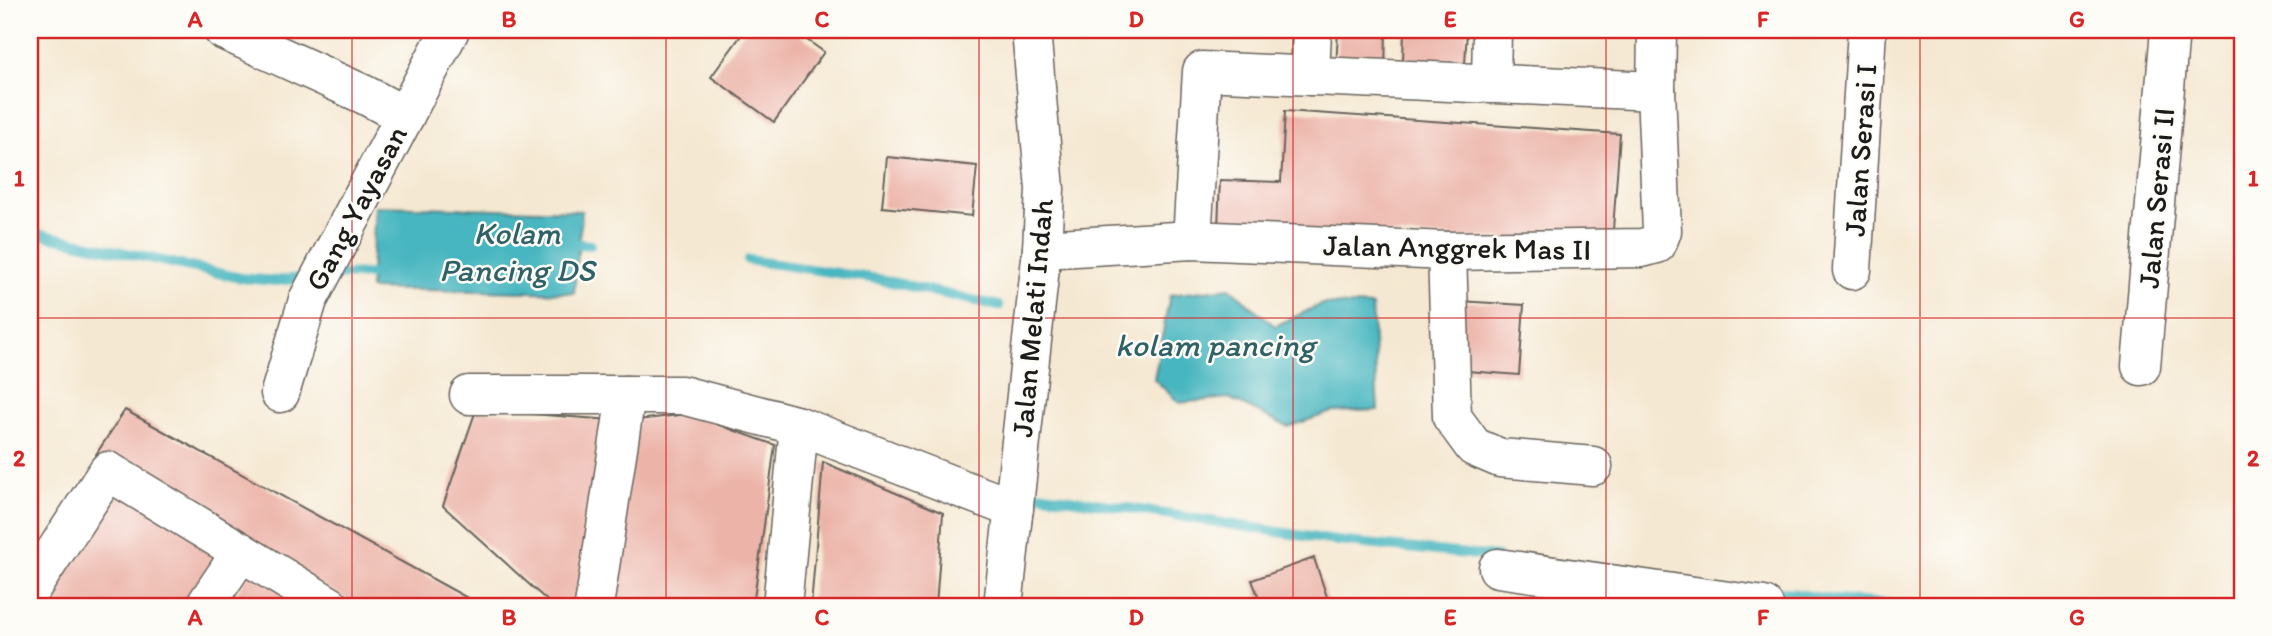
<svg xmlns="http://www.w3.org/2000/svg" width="2272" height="636" font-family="Itim,sans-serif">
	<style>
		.water { fill: #47b6c0; stroke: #32696e; stroke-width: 2 }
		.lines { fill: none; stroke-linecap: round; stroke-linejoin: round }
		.stream { stroke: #47b6c0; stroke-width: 10 }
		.building { fill: #ecb3a8 }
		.minor-casing { stroke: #68635c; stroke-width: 41 }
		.major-casing { stroke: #68635c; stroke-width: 41 }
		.minor { stroke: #fff; stroke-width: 38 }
		.major { stroke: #fff; stroke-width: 38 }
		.grid { fill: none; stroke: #d62828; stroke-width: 2; stroke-opacity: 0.55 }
		.labels { text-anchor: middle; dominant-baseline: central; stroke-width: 5; stroke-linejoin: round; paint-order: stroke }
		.street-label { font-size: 30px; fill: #1c1c1c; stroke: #fdfcf7 }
		.water-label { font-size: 32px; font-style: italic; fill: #2f6166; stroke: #fdfcf7 }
		.neatline { fill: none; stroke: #d62828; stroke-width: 2.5 }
		.grid-label { font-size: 23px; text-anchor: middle; font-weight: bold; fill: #d62828 }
	</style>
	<rect width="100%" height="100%" fill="#fdfcf7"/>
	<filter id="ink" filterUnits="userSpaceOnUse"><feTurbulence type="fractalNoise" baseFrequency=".0143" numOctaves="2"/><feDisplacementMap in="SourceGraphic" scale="14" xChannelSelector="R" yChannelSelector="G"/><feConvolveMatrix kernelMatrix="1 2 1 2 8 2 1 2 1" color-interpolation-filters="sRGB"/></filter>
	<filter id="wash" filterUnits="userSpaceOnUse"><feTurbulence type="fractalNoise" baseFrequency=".00686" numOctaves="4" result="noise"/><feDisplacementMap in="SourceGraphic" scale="28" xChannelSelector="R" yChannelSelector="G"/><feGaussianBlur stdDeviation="1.57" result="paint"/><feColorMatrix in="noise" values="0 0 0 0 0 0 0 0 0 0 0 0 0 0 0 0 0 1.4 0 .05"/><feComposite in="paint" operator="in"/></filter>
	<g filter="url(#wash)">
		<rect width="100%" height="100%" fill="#f5e8d2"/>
		<g class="water">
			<path d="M375,206L582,211L574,293L370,289Z"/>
			<path d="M1230,288L1275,326L1322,304L1372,306L1378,410L1332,412L1288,427L1229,398L1179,403L1154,379L1170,295Z"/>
		</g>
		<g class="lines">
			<g class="stream">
				<path d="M30,232L241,278L276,281L308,277"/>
				<path d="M566,243L590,245"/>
				<path d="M748,260L878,279L999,306"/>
				<path d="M330,275L381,274"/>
				<path d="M1032,493L1336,541L1497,557"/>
				<path d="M1762,588L1833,600L1918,606"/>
			</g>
		</g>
		<g id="blocks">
			<g class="building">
				<path d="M745,30H793L824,52L774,122L711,77Z"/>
				<path d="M1338,30H1386L1385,72L1336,70Z"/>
				<path d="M1404,30H1467L1465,64L1403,61Z"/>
				<path d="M1285,111L1620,134L1612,243L1218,228L1220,180L1281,182Z"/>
				<path d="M887,157L977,166L972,216L882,207Z"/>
				<path d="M1459,301L1524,305L1519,375L1454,370Z"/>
				<path d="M125,410L482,606H359L95,456Z"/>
				<path d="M476,410L612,420L586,606H553L443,506Z"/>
				<path d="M688,414L775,445L753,606H608L638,420Z"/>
				<path d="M823,462L943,513L936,606H811Z"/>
				<path d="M106,477L235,553L199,606H30Z"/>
				<path d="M1314,558L1330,606H1262L1252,580Z"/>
				<path d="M250,570L307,606H229Z"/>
			</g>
		</g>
	</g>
	<g filter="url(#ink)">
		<use href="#blocks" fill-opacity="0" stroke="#68635c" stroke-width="2"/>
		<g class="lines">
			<defs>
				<g id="minor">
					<path d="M223,30L365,95L405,116"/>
					<path d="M1310,76L1312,30"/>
					<path d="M1491,84L1492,30"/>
					<path d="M1192,240L1202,71L1656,91"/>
					<path d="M1042,249L1192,240L1447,251L1642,248L1657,244L1662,231L1656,91L1657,30"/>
					<path d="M1447,251L1452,417L1474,447L1500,458L1593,466"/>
					<path d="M1852,270L1867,30"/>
					<path d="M2141,366L2170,30"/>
					<path d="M280,393L308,300L450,30"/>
					<path d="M469,395H682L799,426L1014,509"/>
					<path d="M1498,568L1764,606"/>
					<path d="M30,590L108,471L330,606"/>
					<path d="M205,606L241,552"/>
					<path d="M594,606L626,395"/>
					<path d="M782,606L799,426"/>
				</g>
				<path id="major" d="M1003,606L1042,249L1045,189L1031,30"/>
			</defs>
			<use href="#minor" class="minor-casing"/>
			<use href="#major" class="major-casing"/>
			<use href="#minor" class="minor"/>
			<use href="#major" class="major"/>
		</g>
	</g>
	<path class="grid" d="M352,30V606M666,30V606M979,30V606M1293,30V606M1606,30V606M1920,30V606M30,318H2242"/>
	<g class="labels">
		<g class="street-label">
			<text transform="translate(1860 150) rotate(-86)">Jalan Serasi I</text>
			<text transform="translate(2156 198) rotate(-85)">Jalan Serasi II</text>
			<text transform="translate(356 208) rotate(-62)">Gang Yayasan</text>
			<text transform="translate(1457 247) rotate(1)">Jalan Anggrek Mas II</text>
			<text transform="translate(1032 318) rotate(-85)">Jalan Melati Indah</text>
		</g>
		<g class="water-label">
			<text x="517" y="233">Kolam<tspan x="517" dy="37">Pancing DS</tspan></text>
			<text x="1215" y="345">kolam pancing</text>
		</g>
	</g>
	<rect width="2272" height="636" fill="none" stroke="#fdfcf7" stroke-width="77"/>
	<rect x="38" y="38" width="2196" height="560" class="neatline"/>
	<g class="grid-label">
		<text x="195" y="27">A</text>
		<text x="509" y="27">B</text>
		<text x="822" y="27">C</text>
		<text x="1136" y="27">D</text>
		<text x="1450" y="27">E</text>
		<text x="1763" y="27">F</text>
		<text x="2077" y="27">G</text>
		<text x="19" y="186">1</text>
		<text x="2253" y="186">1</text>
		<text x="19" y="466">2</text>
		<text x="2253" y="466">2</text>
		<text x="195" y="625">A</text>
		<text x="509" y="625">B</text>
		<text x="822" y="625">C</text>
		<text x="1136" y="625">D</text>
		<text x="1450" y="625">E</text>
		<text x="1763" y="625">F</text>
		<text x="2077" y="625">G</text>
	</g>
</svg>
